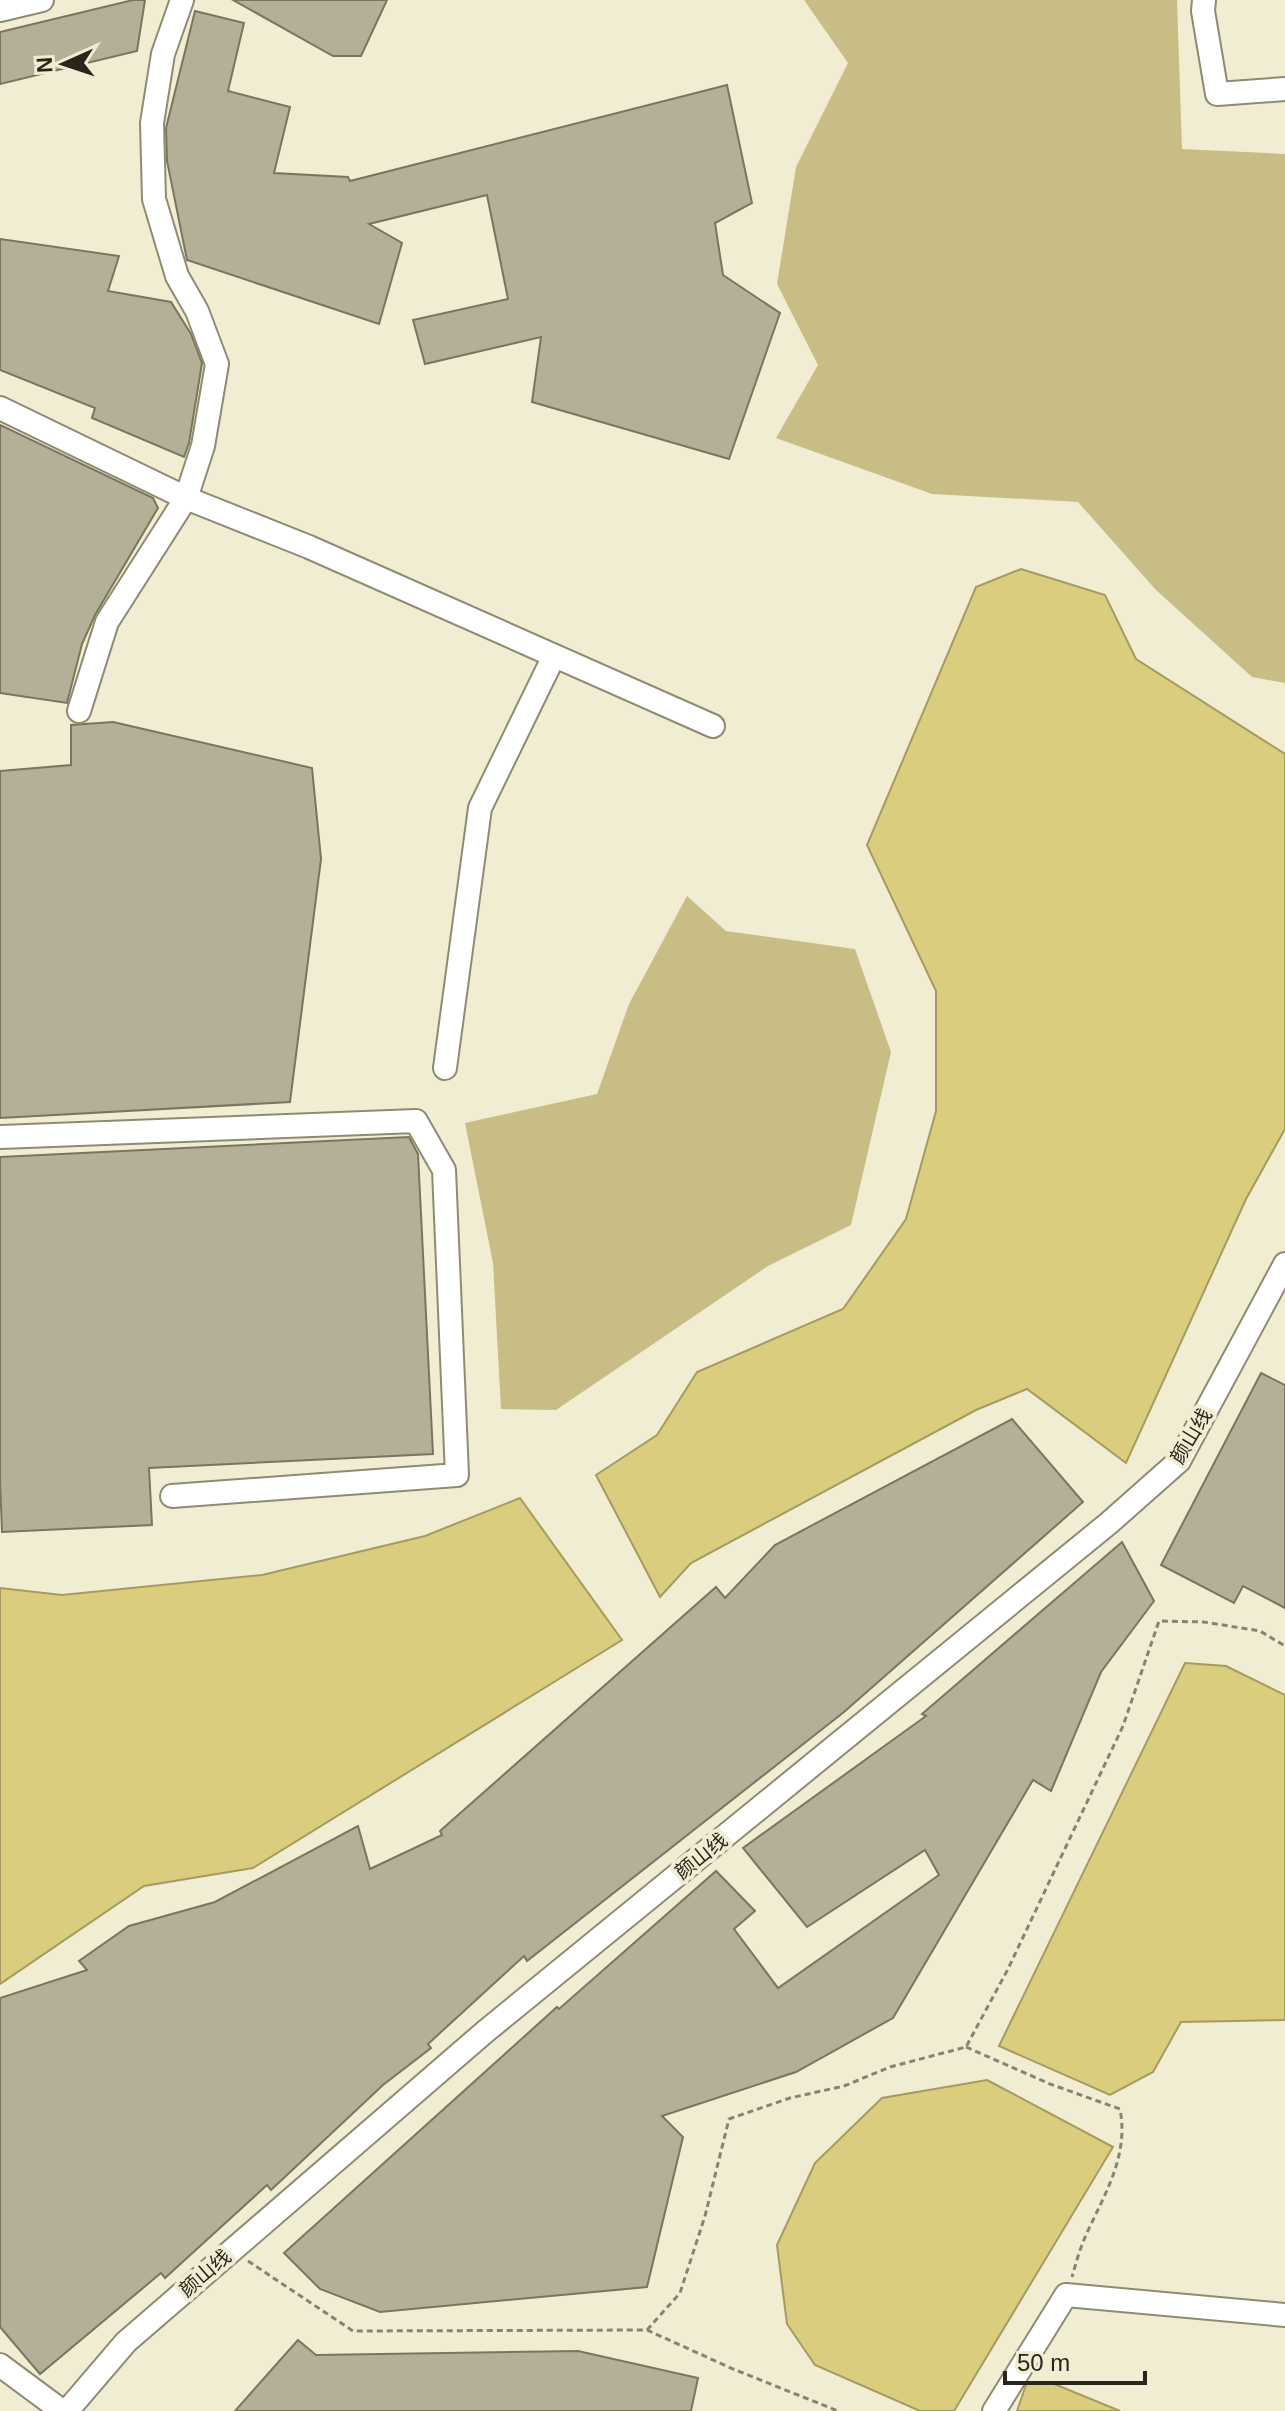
<svg xmlns="http://www.w3.org/2000/svg" width="1285" height="2411" font-family="Arial,'Noto Sans SC',sans-serif">
	<style>
		.green { fill: #c8be85 }
		.water { fill: #dbcd7e; stroke: #a59b61; stroke-width: 2 }
		.building { fill: #b4af97; stroke: #79765e; stroke-width: 2 }
		.lines { fill: none; stroke-linecap: round; stroke-linejoin: round }
		.minor-casing { stroke: #8f8b73; stroke-width: 26 }
		.path { stroke: #868372; stroke-width: 3; stroke-dasharray: 6 4; stroke-linecap: butt }
		.minor { stroke: #fff; stroke-width: 22 }
		.labels { text-anchor: middle; dominant-baseline: central; stroke-width: 8; stroke-linejoin: round; paint-order: stroke }
		.street-label { font-size: 20px; fill: #28261c; stroke: #f1edd3 }
	</style>
	<rect width="100%" height="100%" fill="#f1edd3"/>
	<g class="green">
		<path d="M804,0H1177L1182,149L1285,154V683L1252,677L1156,590L1078,502L932,494L776,438L818,365L777,284L796,167L848,63Z"/>
		<path d="M687,896L726,931L855,949L891,1052L851,1225L768,1266L556,1410L501,1409L493,1263L465,1123L597,1094L629,1004Z"/>
	</g>
	<g class="water">
		<path d="M1021,569L1105,595L1136,659L1285,754V1129L1246,1199L1126,1463L1027,1389L976,1410L691,1563L660,1597L596,1475L657,1435L697,1372L843,1309L906,1219L936,1111V991L867,845L976,587Z"/>
		<path d="M520,1498L622,1640L253,1868L144,1886L0,1984V1588L62,1595L262,1575L425,1536Z"/>
		<path d="M1185,1663L1226,1666L1285,1695V2020L1181,2022L1153,2072L1110,2095L999,2046Z"/>
		<path d="M987,2080L1113,2147L954,2411H920L815,2365L787,2324L777,2245L815,2163L882,2098Z"/>
		<path d="M1027,2382L1052,2383L1120,2411H1017Z"/>
	</g>
	<g class="building">
		<path d="M133,0H145L137,51L0,84V32Z"/>
		<path d="M233,0H387L361,56H333Z"/>
		<path d="M195,11L244,23L228,91L290,107L274,173L348,177L350,181L727,85L752,203L715,223L723,275L780,313L729,459L532,402L541,337L425,364L413,320L508,299L487,195L369,224L402,243L379,324L187,260L167,161L166,128Z"/>
		<path d="M0,239L119,256L108,291L171,302L191,334L202,363L189,443L184,457L92,418L95,408L0,370Z"/>
		<path d="M0,425L153,498L158,508L95,615L82,644L67,703L0,693Z"/>
		<path d="M113,722L312,768L321,859L290,1102L0,1118V771L71,765V725Z"/>
		<path d="M409,1137L418,1154L433,1454L149,1468L152,1525L2,1532L0,1480V1157Z"/>
		<path d="M1261,1373L1285,1385V1608L1243,1586L1234,1603L1161,1565Z"/>
		<path d="M1012,1419L1083,1502L844,1712L527,1961L524,1956L428,2044L431,2048L383,2085L271,2190L267,2185L165,2278L161,2273L40,2374L0,2327V1998L87,1970L79,1961L129,1926L215,1902L358,1826L370,1869L442,1835L440,1831L716,1587L725,1598L775,1545Z"/>
		<path d="M1122,1542L1154,1601L1101,1672L1051,1791L1033,1780L893,2018L796,2072L662,2116L683,2137L647,2287L380,2312L320,2289L284,2253L557,2007L559,2009L716,1871L755,1911L734,1929L778,1988L939,1875L925,1850L807,1927L743,1848L926,1716L922,1714Z"/>
		<path d="M298,2340L316,2355L578,2351L698,2378L691,2411H235Z"/>
	</g>
	<g class="lines">
		<defs>
			<g id="minor">
				<path d="M1204,0L1203,11L1217,94L1285,89"/>
				<path d="M0,10L42,0"/>
				<path d="M0,408L186,498L309,547L713,726"/>
				<path d="M79,711L107,622L186,498L203,446L217,364L197,311L177,276L154,199L152,123L163,54L182,0"/>
				<path d="M445,1068L480,808L554,656"/>
				<path d="M0,1137L416,1121L444,1170L457,1475L172,1496"/>
				<path d="M0,2365L62,2411"/>
				<path d="M67,2411L126,2342L486,2031L1109,1523L1179,1461L1285,1264"/>
				<path d="M994,2411L1066,2295L1285,2315"/>
			</g>
		</defs>
		<use href="#minor" class="minor-casing"/>
		<g class="path">
			<path d="M966,2047L1050,2084L1120,2109C1129,2156 1105,2193 1086,2235C1080,2248 1076,2263 1072,2277"/>
			<path d="M248,2261L353,2331L647,2330L733,2369L838,2411"/>
			<path d="M647,2330L680,2293L705,2216L729,2119L790,2098L844,2086L890,2067L966,2047L1008,1969L1123,1726L1159,1621L1204,1622L1260,1631L1285,1646"/>
		</g>
		<use href="#minor" class="minor"/>
	</g>
	<g class="labels">
		<g class="street-label">
			<text transform="translate(1191 1436) rotate(-59)">颜山线</text>
			<text transform="translate(701 1856) rotate(-39)">颜山线</text>
			<text transform="translate(205 2273) rotate(-41)">颜山线</text>
		</g>
	</g>
	<g transform="translate(64 64) rotate(267)" stroke="#f1edd3" stroke-width="6" paint-order="stroke">
	<path d="M0-6L14 30L0 20L-14 30Z" fill="#28261c"/>
	<text y="-12" font-size="22" font-weight="bold" text-anchor="middle" fill="#28261c">N</text>
	</g>
	<path d="M1005 2371v12h140v-12" fill="none" stroke="#28261c" stroke-width="4"/>
	<text x="1017" y="2371" font-size="24" fill="#28261c" stroke="#f1edd3" stroke-width="6" paint-order="stroke">50 m</text>
</svg>
